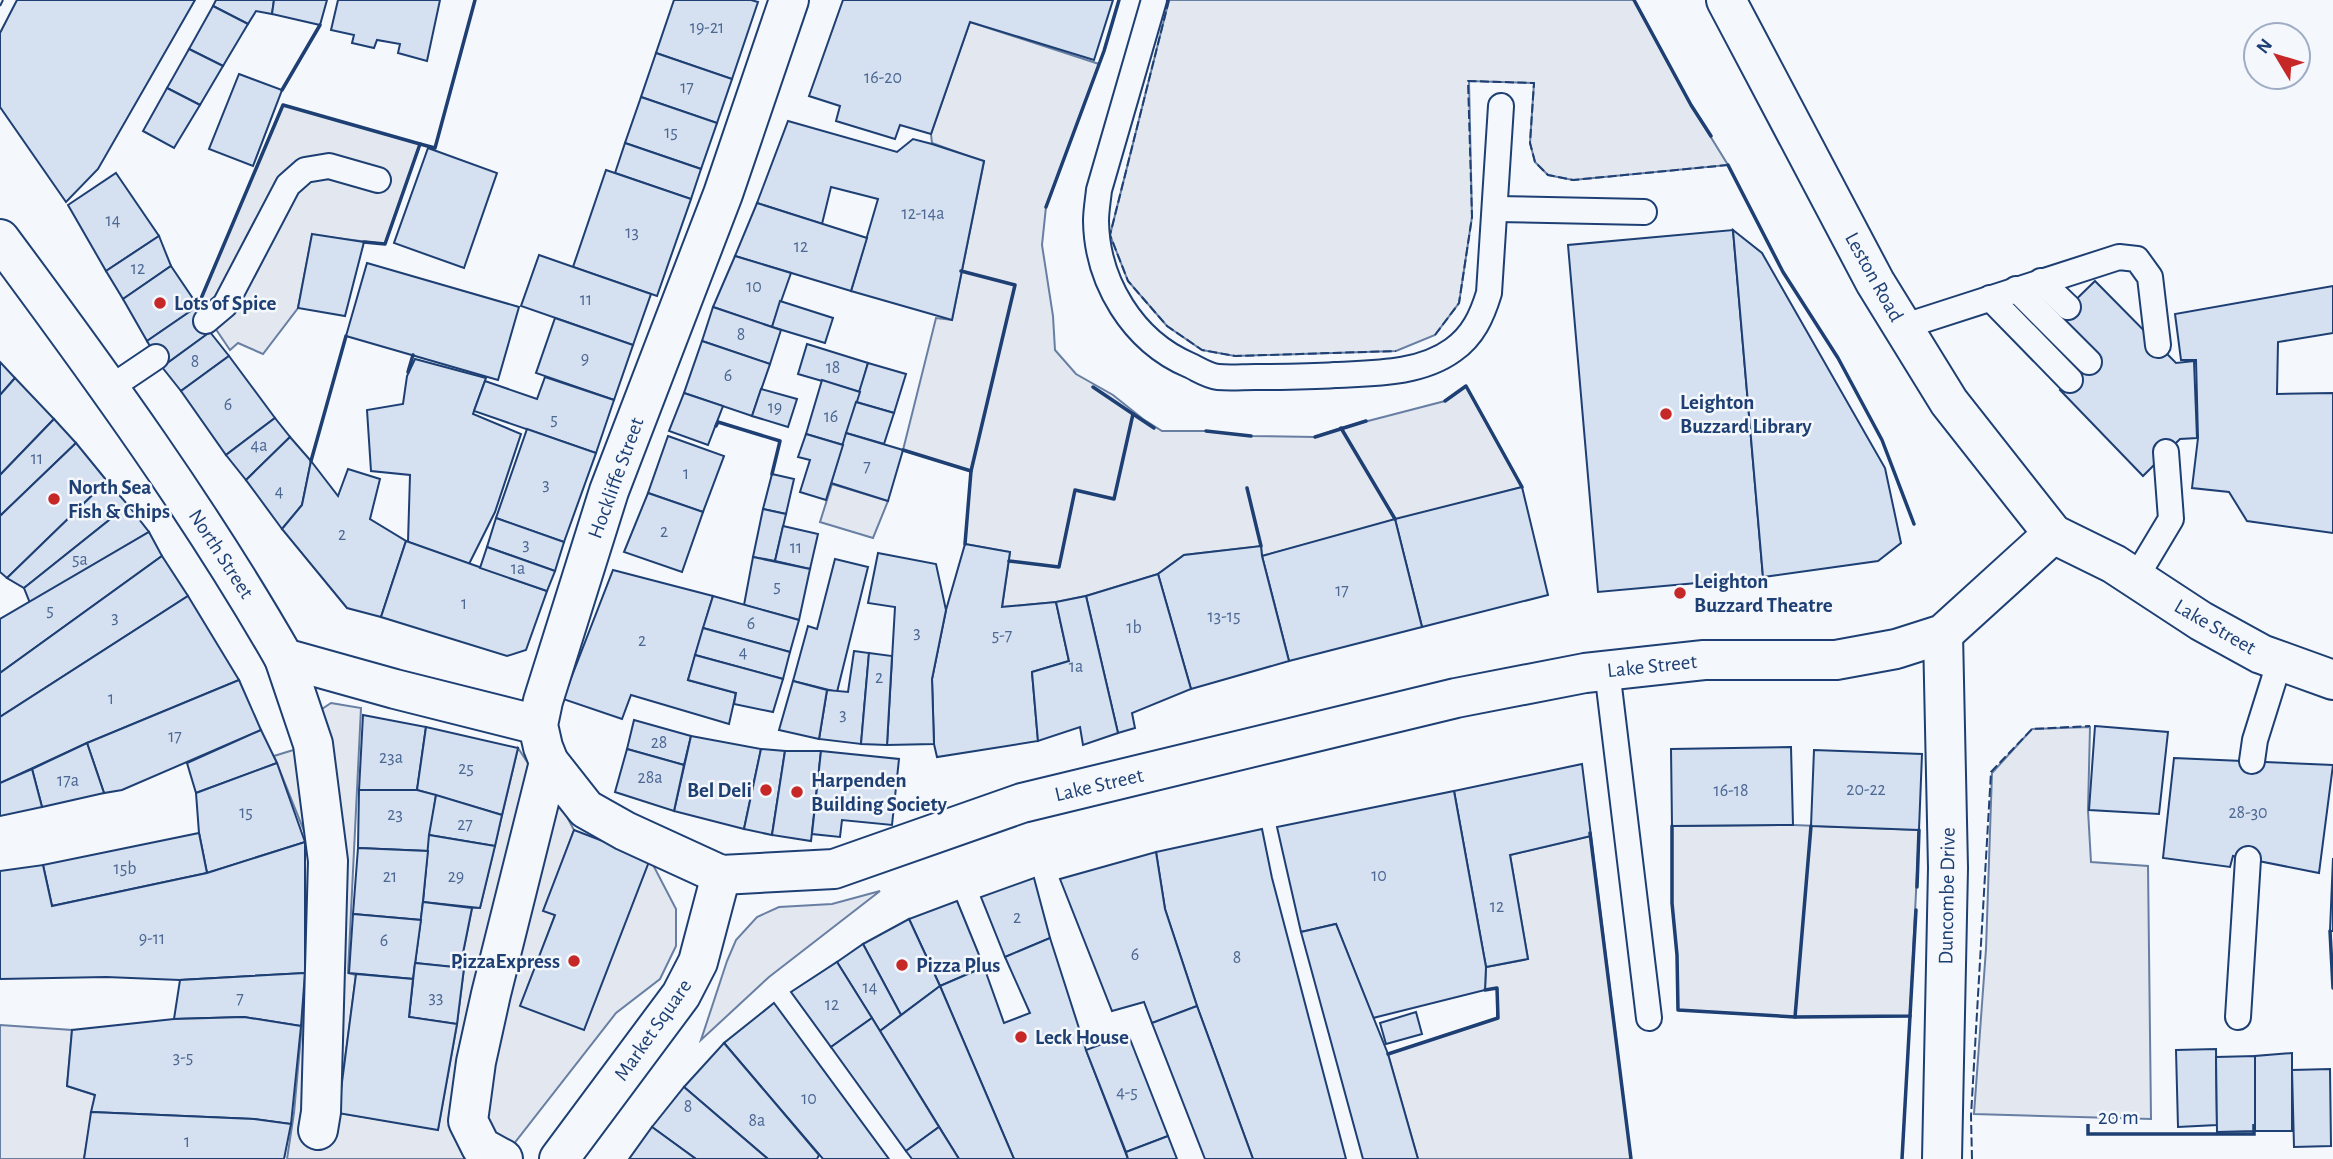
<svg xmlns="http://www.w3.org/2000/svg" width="2333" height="1159" font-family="'Alegreya Sans',sans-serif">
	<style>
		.parking { fill: #e3e8f0; stroke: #687fa3; stroke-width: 2 }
		.building { fill: #d5e0f0; stroke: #1d3f73; stroke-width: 2 }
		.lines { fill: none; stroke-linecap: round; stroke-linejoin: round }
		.lane-casing { stroke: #1d3f73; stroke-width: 28 }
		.street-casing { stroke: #1d3f73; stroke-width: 42 }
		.secondary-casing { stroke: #1d3f73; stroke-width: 42 }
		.primary-casing { stroke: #1d3f73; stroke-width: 42 }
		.lane { stroke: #f4f7fb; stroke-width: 24 }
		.street { stroke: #f4f7fb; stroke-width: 38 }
		.secondary { stroke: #f4f7fb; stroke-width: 38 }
		.primary { stroke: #f4f7fb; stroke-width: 38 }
		.fence { stroke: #1d3f73; stroke-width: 2; stroke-dasharray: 9 3.5; stroke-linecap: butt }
		.wall { stroke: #1d3f73; stroke-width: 3.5 }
		.poi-dot { fill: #c62828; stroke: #f4f7fb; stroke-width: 2.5 }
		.labels { text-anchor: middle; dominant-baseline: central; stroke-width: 5; stroke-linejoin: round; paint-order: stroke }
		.number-label { font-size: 18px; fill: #4b6792 }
		.street-label { font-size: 21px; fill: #1d3f73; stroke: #f4f7fb }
		.poi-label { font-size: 21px; font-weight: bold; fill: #1d3f73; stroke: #f4f7fb; text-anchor: start }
	</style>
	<rect width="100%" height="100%" fill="#f4f7fb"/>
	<g class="parking">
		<path d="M1169,0H1634L1691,105L1728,165L1573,180L1548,175L1535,162L1530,143L1534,83L1469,81L1472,217L1459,303L1435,335L1396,351L1235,356L1202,350L1167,326L1128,281L1110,235Z"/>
		<path d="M970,22L1099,64L1046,207L1042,245L1053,316L1055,350L1076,374L1113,395L1143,419L1162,431H1206L1251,436L1315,437L1341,428L1445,401L1466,386L1522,487L1262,556L1261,546L1184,555L1158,574L1086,596L1056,602L1002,607L1010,552L965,544L971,471L903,450L936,318L952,320L984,162L932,143L931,134Z"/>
		<path d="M283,105L420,144L385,244L312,235L298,308L263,354L238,343L230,350L209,319L200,301Z"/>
		<path d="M832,484L888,501L873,538L820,522Z"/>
		<path d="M331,703L361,708L348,973L356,975L338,1113L438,1129L457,1024L464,969L460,968L472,908H480L518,748L551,798L566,815L574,830L544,911L555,915L521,1006L650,859L676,909V946L660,979L616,1013L502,1159H287L294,1113L306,980L308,858V841L274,756L313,744L316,719L322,709Z"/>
		<path d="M2090,727L2088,810L2091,862L2148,866L2151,1119L1974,1114L1986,949L1992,773L2032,729Z"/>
		<path d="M1793,825L1919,830L1910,1016L1795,1017L1678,1010L1677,955L1672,903V826Z"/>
		<path d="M1591,836L1631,1159H1418L1388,1054L1497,1018V988L1485,990L1486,967L1528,959L1510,855Z"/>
		<path d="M880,891L769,977L701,1040L727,961L736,940L757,917L779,907L832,904Z"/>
		<path d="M0,1025L72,1030L67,1086L95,1095L84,1159H0Z"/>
	</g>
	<g class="building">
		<path d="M17,0H195L98,169L66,202L0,107V33Z"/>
		<path d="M216,0H274L272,14L256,11L248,24L213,6Z"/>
		<path d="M274,0H327L320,25L272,14Z"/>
		<path d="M338,0H440L427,61L398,53L400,44L377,40L374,48L352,43L354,35L331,30Z"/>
		<path d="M674,0H751L758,2L732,79L656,53Z"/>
		<path d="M843,0H1113L1094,60L970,22L931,134L900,125L895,139L836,121L840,106L809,96Z"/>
		<path d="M213,6L248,24L223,66L189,49Z"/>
		<path d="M189,49L223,66L200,105L167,88Z"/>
		<path d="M656,53L732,79L717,123L641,97Z"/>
		<path d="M239,74L282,90L253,166L209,149Z"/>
		<path d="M167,88L200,105L174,148L143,131Z"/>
		<path d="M641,97L717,123L701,169L625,143Z"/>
		<path d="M788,121L897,152L913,139L932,144L984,161L952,320L851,291L878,199L831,187L822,224L757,203Z"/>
		<path d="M625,143L701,169L691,199L615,173Z"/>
		<path d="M428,148L497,173L464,268L394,243Z"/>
		<path d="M606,170L691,199L657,296L573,267Z"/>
		<path d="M116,173L159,236L106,271L68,205Z"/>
		<path d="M757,203L867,238L851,291L735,256Z"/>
		<path d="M1733,230L1763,577L1598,592L1568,245Z"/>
		<path d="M1733,230L1762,253L1885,468L1901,543L1878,561L1763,577Z"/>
		<path d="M312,234L364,242L345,316L298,308Z"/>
		<path d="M159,236L171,266L123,299L106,271Z"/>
		<path d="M539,255L651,294L633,345L521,306Z"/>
		<path d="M735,256L791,273L772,327L713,307Z"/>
		<path d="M367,263L519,307L498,380L346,336Z"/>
		<path d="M171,266L198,306L147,341L123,299Z"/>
		<path d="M2095,281L2176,363L2194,361L2197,438L2180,439L2143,476L2060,390L2096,355L2058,317Z"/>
		<path d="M2333,286V333L2278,342L2277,394L2333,393V533L2247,521L2229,492L2192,488L2198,438L2196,360H2181L2175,314Z"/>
		<path d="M780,301L833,318L825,343L772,327Z"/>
		<path d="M198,306L210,332L162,367L147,341Z"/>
		<path d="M713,307L781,330L770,364L702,341Z"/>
		<path d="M555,318L633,345L614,400L536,373Z"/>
		<path d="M210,332L229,356L181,391L162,367Z"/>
		<path d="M702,341L770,364L752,416L684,393Z"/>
		<path d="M807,344L868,363L860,392L798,374Z"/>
		<path d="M229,356L275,418L226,455L181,391Z"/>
		<path d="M415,359L486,378L473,414L521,434L495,512L469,564L408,542L410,475L371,471L367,410L403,404L407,376Z"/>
		<path d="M0,362L15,378L0,395Z"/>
		<path d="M868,363L906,374L894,413L856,402Z"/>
		<path d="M545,377L614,400L596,453L474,411L485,381L537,399Z"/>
		<path d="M15,378L54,419L0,475V395Z"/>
		<path d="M822,380L860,392L843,445L806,434Z"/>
		<path d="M761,389L797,399L788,427L752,416Z"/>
		<path d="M684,393L723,406L708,445L669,431Z"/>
		<path d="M856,402L894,413L884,444L846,433Z"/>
		<path d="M275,418L290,437L246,480L226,455Z"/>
		<path d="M54,419L76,443L0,516V475Z"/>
		<path d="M527,429L596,453L564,542L496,518Z"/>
		<path d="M846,433L903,450L888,501L831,483Z"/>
		<path d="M806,434L843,445L826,500L800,492L810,460L798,457Z"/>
		<path d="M668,436L724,456L703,512L648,493Z"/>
		<path d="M290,437L311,461L302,505L282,529L246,480Z"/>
		<path d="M76,443L107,481L7,578L0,572V516Z"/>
		<path d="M311,461L338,496L348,469L380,479L370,519L406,541L381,617L347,608L282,529L302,505Z"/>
		<path d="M772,474L794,479L786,514L763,509Z"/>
		<path d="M107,481L128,505L24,588L7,578Z"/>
		<path d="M1522,487L1548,595L1422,627L1395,519Z"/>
		<path d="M648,493L703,512L682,572L624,552Z"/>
		<path d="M128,505L149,532L30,603L24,588Z"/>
		<path d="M763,509L786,514L775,561L753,557Z"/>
		<path d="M496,518L564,542L555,571L487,547Z"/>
		<path d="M1395,519L1422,627L1289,661L1262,556Z"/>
		<path d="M783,526L818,534L810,569L775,561Z"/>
		<path d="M149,532L162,556L0,673V619Z"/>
		<path d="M406,541L547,591L526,650L507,656L381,617Z"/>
		<path d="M965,544L1010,552L1002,607L1056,602L1069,661L1032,672L1038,741L937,757L934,744L932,679L946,610Z"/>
		<path d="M1261,546L1262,556L1289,661L1191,689L1158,574L1184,555Z"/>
		<path d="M487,547L555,571L547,591L480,568Z"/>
		<path d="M878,553L936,564L946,610L932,679L934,744L887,745L895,607L868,603Z"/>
		<path d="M162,556L188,596L0,717V673Z"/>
		<path d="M753,557L810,569L799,620L744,605Z"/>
		<path d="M835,559L868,567L837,692L793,681L808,626L817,629Z"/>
		<path d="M613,570L713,596L688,680L736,693L729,724L631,695L622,719L563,699Z"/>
		<path d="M1158,574L1191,689L1132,713L1135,728L1118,733L1086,596Z"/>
		<path d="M188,596L239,680L87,743L0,783V717Z"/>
		<path d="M713,596L799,620L790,652L703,628Z"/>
		<path d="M1086,596L1118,733L1083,745L1080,727L1038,741L1032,672L1069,661L1056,602Z"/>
		<path d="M703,628L790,652L783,679L695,655Z"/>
		<path d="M854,651L869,653L861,744L819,739L827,690L848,692Z"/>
		<path d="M869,653L892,656L887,745L861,744Z"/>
		<path d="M695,655L783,679L773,712L734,704L736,693L688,680Z"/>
		<path d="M239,680L261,730L122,790L104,793L87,743Z"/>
		<path d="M793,681L827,690L819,739L779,730Z"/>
		<path d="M363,715L426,727L417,790H359Z"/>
		<path d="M634,720L691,736L684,765L627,749Z"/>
		<path d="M2095,726L2168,732L2159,814L2089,810Z"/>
		<path d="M426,727L518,748L502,815L417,790Z"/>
		<path d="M261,730L277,763L196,793L187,763Z"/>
		<path d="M691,736L761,749L744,829L674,811Z"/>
		<path d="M87,743L104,793L42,807L32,769Z"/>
		<path d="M1791,747L1793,825L1672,826L1671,749Z"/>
		<path d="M627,749L684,765L674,811L615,792Z"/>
		<path d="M761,749L785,751L772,835L744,829Z"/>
		<path d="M1814,750L1922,754L1919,830L1811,826Z"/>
		<path d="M785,751H821L811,841L772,835Z"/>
		<path d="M821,751L899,759L892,825L842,820L840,837L812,834Z"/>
		<path d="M2174,758L2333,765L2319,873L2233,856L2230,867L2163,858Z"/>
		<path d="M277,763L305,842L207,873L199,833L196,793Z"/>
		<path d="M1582,764L1591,836L1510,855L1528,959L1486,967L1454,791Z"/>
		<path d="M32,769L42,807L0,816V783Z"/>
		<path d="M359,790H417L436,795L428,851L358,848Z"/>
		<path d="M1454,791L1486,967L1485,990L1373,1018L1336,924L1301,932L1277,827Z"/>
		<path d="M436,795L502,815L495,846L429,835Z"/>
		<path d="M1262,829L1272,878L1346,1159H1253L1197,1006L1165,909L1156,852Z"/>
		<path d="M574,830L650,859L584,1030L520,1006L555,915L543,911Z"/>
		<path d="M199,833L207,873L52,906L43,865Z"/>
		<path d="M429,835L495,846L480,908L423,902Z"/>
		<path d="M305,842V973L180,980L106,977L0,979V871L43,865L52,906L207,873Z"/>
		<path d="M358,848L428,851L421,920L353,914Z"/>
		<path d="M1156,852L1165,909L1197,1006L1152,1023L1144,1002L1112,1011L1060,879Z"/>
		<path d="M2333,858V931H2330Z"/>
		<path d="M1034,878L1050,938L1005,957L981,897Z"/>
		<path d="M957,901L984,967L940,986L909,919Z"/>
		<path d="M423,902L472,908L460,968L415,963Z"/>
		<path d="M353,914L421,920L413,979L349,973Z"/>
		<path d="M909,919L940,986L901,1015L863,944Z"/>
		<path d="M1336,924L1388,1054L1418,1159H1363L1301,932Z"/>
		<path d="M1050,938L1086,1050L1128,1159H1014L940,986L984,967L1004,1023L1030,1013L1005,957Z"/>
		<path d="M863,944L901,1015L880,1031L837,962Z"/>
		<path d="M837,962L872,1018L831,1047L791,992Z"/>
		<path d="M415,963L464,968L457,1024L409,1017Z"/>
		<path d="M305,973L301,1026L244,1017L174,1019L180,980Z"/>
		<path d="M356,974L413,979L409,1017L457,1024L438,1130L338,1113Z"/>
		<path d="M940,986L1014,1159H959L880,1031Z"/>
		<path d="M774,1003L889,1159H823L724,1043Z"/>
		<path d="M1197,1006L1253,1159H1205L1152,1023Z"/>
		<path d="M1416,1012L1422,1034L1386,1044L1380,1023Z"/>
		<path d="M244,1017L301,1026L291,1124L254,1119L91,1112L95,1095L67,1086L72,1030L174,1019Z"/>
		<path d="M872,1018L939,1127L906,1151L831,1047Z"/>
		<path d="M1128,1034L1168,1136L1126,1152L1086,1050Z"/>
		<path d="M724,1043L819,1155L817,1159H768L684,1087Z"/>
		<path d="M2216,1049L2217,1125L2178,1127L2176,1050Z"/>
		<path d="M2292,1053V1131H2255V1056Z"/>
		<path d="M2255,1056V1131L2217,1132L2216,1057Z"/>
		<path d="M2330,1069L2331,1146L2294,1147L2292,1070Z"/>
		<path d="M684,1087L768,1159H696L652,1127Z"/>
		<path d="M91,1112L254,1119L291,1124L284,1159H84Z"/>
		<path d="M652,1127L696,1159H629Z"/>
		<path d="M939,1127L959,1159H912L906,1151Z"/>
		<path d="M1168,1136L1177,1159H1128L1126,1152Z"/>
	</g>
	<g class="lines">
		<defs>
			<g id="lane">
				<path d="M1154,0L1099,190C1098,200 1096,211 1096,221C1097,282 1133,341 1189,365C1198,369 1208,376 1218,377C1230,378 1243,377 1255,377C1282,377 1308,377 1335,375C1374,373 1420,374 1453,350C1473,336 1482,316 1489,293L1501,106"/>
				<path d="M1496,209L1644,212"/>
				<path d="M2041,281L2068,307"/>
				<path d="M2016,289L2089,362"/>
				<path d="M1990,298L2070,380"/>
				<path d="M206,321L225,305L288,185L305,170L329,166L378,180"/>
				<path d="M1902,327L2119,257L2137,259L2150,277L2158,345"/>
				<path d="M110,388L156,357"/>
				<path d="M2135,579L2171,519L2166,452"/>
				<path d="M1607,670L1649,1018"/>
				<path d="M2252,761L2255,740L2280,660"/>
				<path d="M2238,1017L2248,859"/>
			</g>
			<g id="street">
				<path d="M0,239C101,375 200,511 284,658L395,689L538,725"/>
				<path d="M284,658L313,744L328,861L321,1112L318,1130"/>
				<path d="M503,1159L481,1147L468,1121L476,1062L491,994L549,762"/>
				<path d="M1942,1159L1948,868L1943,634"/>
			</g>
			<g id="secondary">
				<path d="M789,0L723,194L609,491L543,701L538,725L543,747L549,762L586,809L625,831L721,875L834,869L1022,803L1456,698L1585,673L1704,660H1836L1896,649L1943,634L2053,534"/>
				<path d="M559,1159L681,995L698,962L721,875"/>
			</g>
			<path id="primary" d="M1726,0L1875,282L1949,402L2053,534L2114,564L2201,621L2261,654L2333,680"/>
		</defs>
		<use href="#lane" class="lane-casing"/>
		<use href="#street" class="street-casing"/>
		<use href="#secondary" class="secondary-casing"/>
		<use href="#primary" class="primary-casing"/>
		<use href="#lane" class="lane"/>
		<use href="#street" class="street"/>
		<use href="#secondary" class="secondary"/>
		<use href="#primary" class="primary"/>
		<g class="fence">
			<path d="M1169,0L1110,235L1128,281L1167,326L1202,350L1235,356L1396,351"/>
			<path d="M0,6L3,0"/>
			<path d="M1435,335L1459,303L1472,217L1468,81L1534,83L1530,143L1535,162L1548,175L1573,180L1728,165"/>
			<path d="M1972,1159L1971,1116L1991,772L2032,729L2090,726"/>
		</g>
		<g class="wall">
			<path d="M1634,0L1691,105L1711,136"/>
			<path d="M282,90L320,25"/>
			<path d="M420,144L435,148L475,0"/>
			<path d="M1728,165L1783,272L1838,358L1882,440L1914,524"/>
			<path d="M1046,207L1104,51L1119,0"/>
			<path d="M961,271L1015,285L971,471L965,544"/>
			<path d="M200,301L283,105L420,144L385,244L364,242"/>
			<path d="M408,372L413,355"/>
			<path d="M1445,401L1466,386L1522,487"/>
			<path d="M1133,414L1154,428"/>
			<path d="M716,426L718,422L780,441L772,474"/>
			<path d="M1341,428L1395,519"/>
			<path d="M1206,431L1251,436"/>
			<path d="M1315,437L1366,421"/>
			<path d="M903,450L971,471"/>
			<path d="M311,461L346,336"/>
			<path d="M1247,488L1261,546"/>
			<path d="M1009,561L1059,567L1075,490L1114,499L1133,414L1093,387"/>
			<path d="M1672,826V903L1677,955L1678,1010L1795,1017"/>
			<path d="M1811,826L1795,1017L1910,1016L1916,910"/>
			<path d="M1590,833L1631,1159"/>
			<path d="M1917,887L1919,830"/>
			<path d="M2330,931L2333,988"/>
			<path d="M1388,1054L1498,1018L1497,988L1485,990"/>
			<path d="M1902,1159L1910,1016"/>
		</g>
	</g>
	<g class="poi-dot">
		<circle cx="160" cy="303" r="7"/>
		<circle cx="1666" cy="414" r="7"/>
		<circle cx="54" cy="499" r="7"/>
		<circle cx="1680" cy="593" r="7"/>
		<circle cx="766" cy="790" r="7"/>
		<circle cx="797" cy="792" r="7"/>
		<circle cx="574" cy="961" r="7"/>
		<circle cx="902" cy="965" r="7"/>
		<circle cx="1021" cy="1037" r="7"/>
	</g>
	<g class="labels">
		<g class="number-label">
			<text x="707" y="28">19-21</text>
			<text x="883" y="78">16-20</text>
			<text x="687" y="88">17</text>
			<text x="671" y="133">15</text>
			<text x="923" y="214">12-14a</text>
			<text x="113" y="221">14</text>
			<text x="632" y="233">13</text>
			<text x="801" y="247">12</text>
			<text x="138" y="269">12</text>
			<text x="754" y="287">10</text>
			<text x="586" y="300">11</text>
			<text x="741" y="335">8</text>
			<text x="585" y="359">9</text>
			<text x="195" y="362">8</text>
			<text x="833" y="368">18</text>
			<text x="728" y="376">6</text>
			<text x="228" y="405">6</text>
			<text x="775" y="408">19</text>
			<text x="831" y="417">16</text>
			<text x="554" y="420">5</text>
			<text x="259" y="446">4a</text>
			<text x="37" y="459">11</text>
			<text x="867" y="467">7</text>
			<text x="686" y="474">1</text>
			<text x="546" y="485">3</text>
			<text x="279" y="492">4</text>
			<text x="664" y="532">2</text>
			<text x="342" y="535">2</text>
			<text x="526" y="545">3</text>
			<text x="796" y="548">11</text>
			<text x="80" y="560">5a</text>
			<text x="518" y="569">1a</text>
			<text x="777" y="587">5</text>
			<text x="1342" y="591">17</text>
			<text x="464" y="604">1</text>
			<text x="50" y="611">5</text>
			<text x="1224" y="617">13-15</text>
			<text x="115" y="618">3</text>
			<text x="751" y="624">6</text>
			<text x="1134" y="628">1b</text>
			<text x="917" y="633">3</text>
			<text x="1002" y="636">5-7</text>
			<text x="642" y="641">2</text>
			<text x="743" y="653">4</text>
			<text x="1076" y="667">1a</text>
			<text x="879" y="678">2</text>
			<text x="111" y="699">1</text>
			<text x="843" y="715">3</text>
			<text x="175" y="737">17</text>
			<text x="659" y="743">28</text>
			<text x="391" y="758">23a</text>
			<text x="466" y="769">25</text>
			<text x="650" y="778">28a</text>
			<text x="68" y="781">17a</text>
			<text x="1866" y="790">20-22</text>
			<text x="1731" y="791">16-18</text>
			<text x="246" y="813">15</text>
			<text x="2248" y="813">28-30</text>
			<text x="395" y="815">23</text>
			<text x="465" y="825">27</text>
			<text x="125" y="869">15b</text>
			<text x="1379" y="876">10</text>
			<text x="390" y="877">21</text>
			<text x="456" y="877">29</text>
			<text x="1497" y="907">12</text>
			<text x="1017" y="918">2</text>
			<text x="152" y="939">9-11</text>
			<text x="384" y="941">6</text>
			<text x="1135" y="955">6</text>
			<text x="1237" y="958">8</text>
			<text x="870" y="988">14</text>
			<text x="436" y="998">33</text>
			<text x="240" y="999">7</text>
			<text x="832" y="1005">12</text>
			<text x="183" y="1058">3-5</text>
			<text x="1127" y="1093">4-5</text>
			<text x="809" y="1099">10</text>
			<text x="688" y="1107">8</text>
			<text x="757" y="1121">8a</text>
			<text x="187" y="1142">1</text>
		</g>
		<g class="street-label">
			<text transform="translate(1874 277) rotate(61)">Leston Road</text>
			<text transform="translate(616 478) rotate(-70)">Hockliffe Street</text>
			<text transform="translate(221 554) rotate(57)">North Street</text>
			<text transform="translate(2215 627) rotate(30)">Lake Street</text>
			<text transform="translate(1652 666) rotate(-6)">Lake Street</text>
			<text transform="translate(1099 785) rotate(-13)">Lake Street</text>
			<text transform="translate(1947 896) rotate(-89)">Duncombe Drive</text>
			<text transform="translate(653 1030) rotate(-55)">Market Square</text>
		</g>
		<g class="poi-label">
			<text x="174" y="303">Lots of Spice</text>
			<text x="1680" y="402">Leighton<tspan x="1680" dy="24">Buzzard Library</tspan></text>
			<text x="68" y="487">North Sea<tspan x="68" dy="24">Fish &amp; Chips</tspan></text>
			<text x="1694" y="581">Leighton<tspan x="1694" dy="24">Buzzard Theatre</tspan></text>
			<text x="811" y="780">Harpenden<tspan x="811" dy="24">Building Society</tspan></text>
			<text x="752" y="790" text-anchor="end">Bel Deli</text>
			<text x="560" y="961" text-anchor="end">PizzaExpress</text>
			<text x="916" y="965">Pizza Plus</text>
			<text x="1035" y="1037">Leck House</text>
		</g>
	</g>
	<g transform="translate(2277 56) rotate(308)"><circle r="33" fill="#f4f7fb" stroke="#9eadc5" stroke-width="2"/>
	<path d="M0-5L12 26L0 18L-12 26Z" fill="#c62828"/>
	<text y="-10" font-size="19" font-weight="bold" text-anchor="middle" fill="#1d3f73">N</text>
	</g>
	<path d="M2088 1124v10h166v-10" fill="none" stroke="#1d3f73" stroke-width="3.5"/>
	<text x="2098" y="1124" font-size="21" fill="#1d3f73" stroke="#f4f7fb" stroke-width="5" paint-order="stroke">20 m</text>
</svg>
